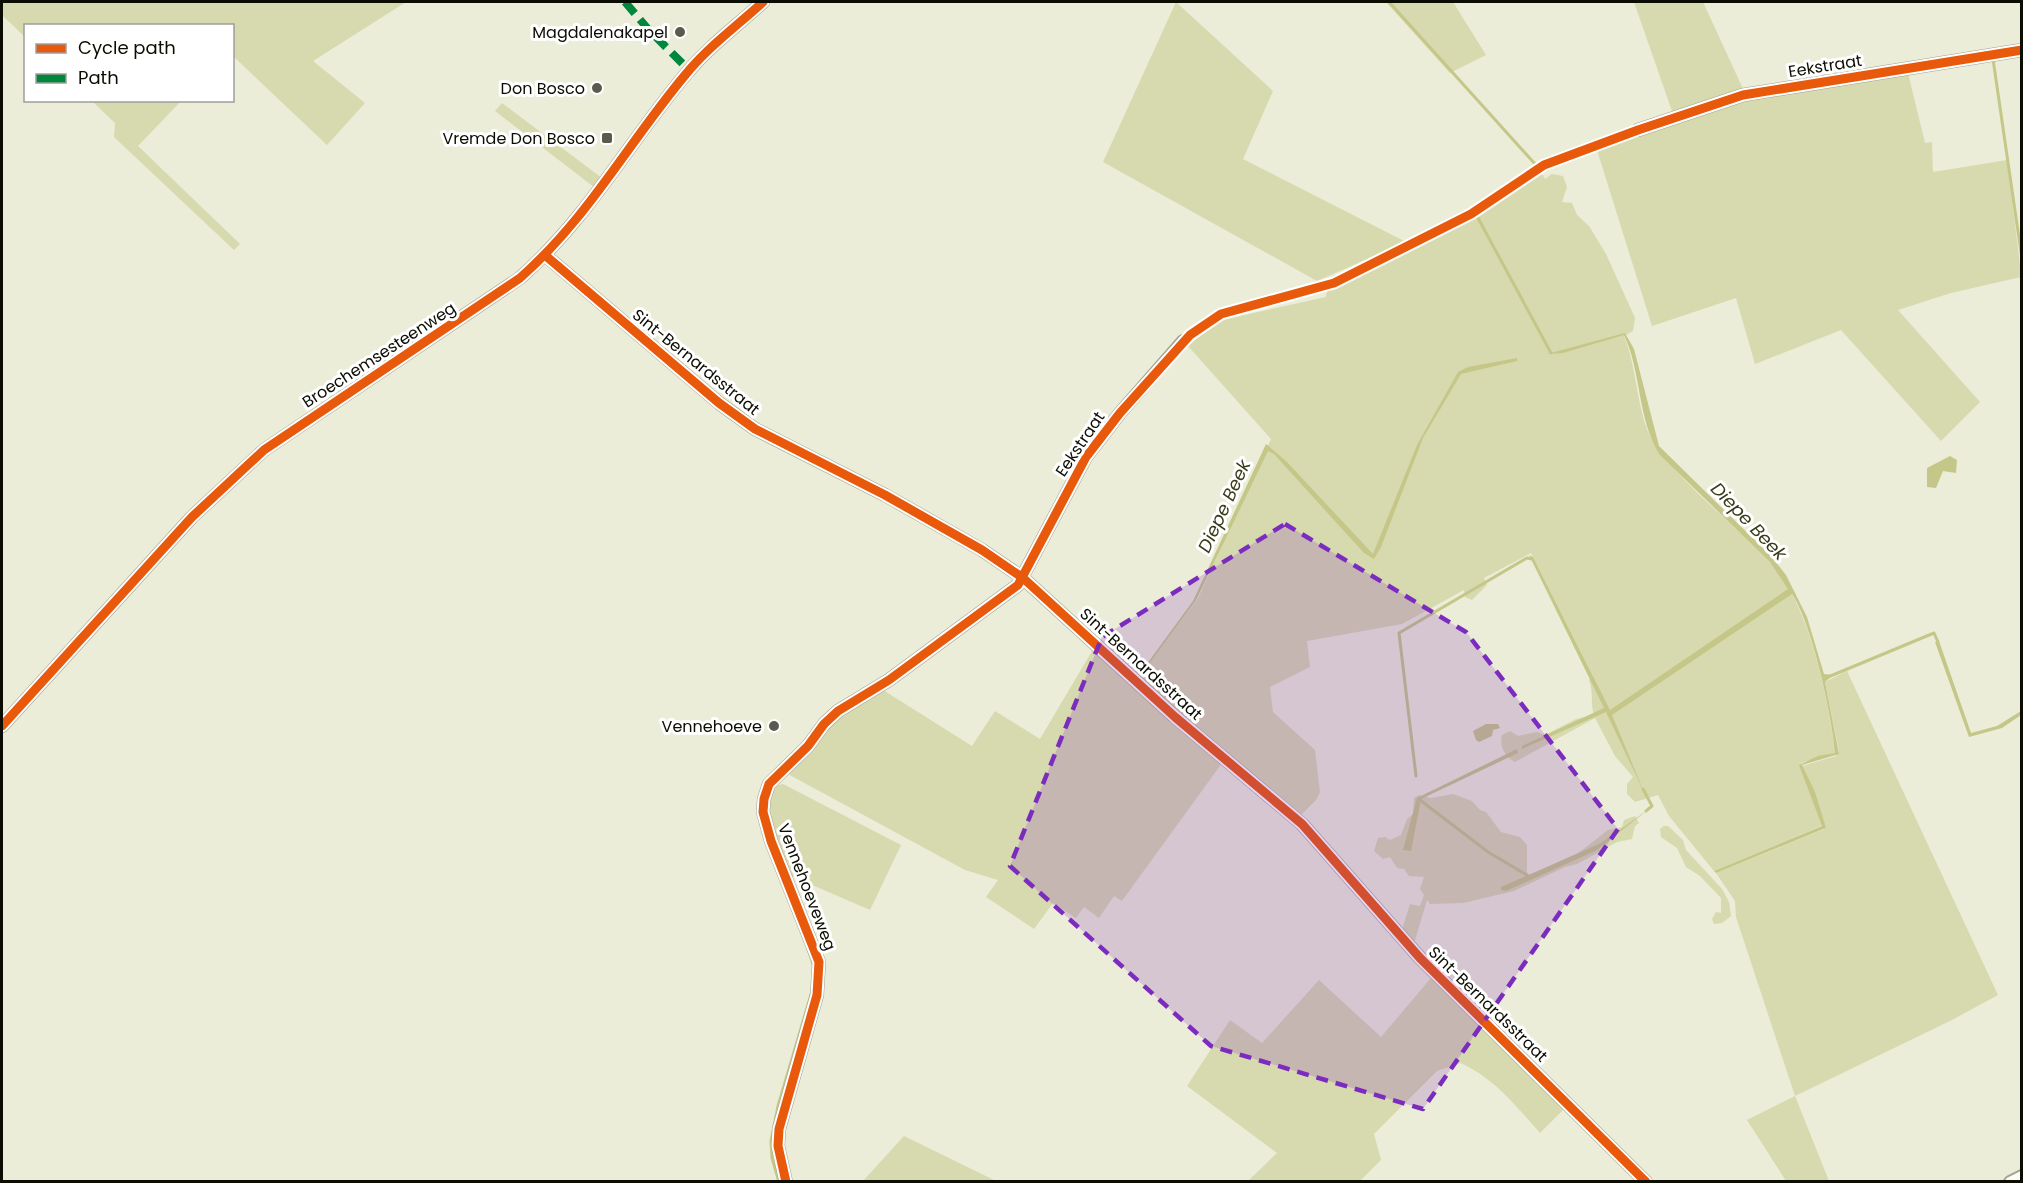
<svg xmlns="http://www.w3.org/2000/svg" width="2023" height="1183" font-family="Poppins,sans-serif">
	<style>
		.green { fill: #d7d9ae }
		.water { fill: #c5c789 }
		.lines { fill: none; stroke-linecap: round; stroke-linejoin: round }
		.stream { stroke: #c5c789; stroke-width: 3 }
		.minor-casing { stroke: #a1a292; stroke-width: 14 }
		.minor { stroke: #fcfcf9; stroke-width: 10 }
		.quiet { stroke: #00873e; stroke-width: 8; stroke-dasharray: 15 8; stroke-linecap: butt }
		.cycleway-casing { stroke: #fff; stroke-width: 13 }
		.cycleway { stroke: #e8590c; stroke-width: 9 }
		.marked { fill: #7b2cbf; fill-opacity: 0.2; stroke: #7b2cbf; stroke-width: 4.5; stroke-dasharray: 12 8; stroke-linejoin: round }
		.poi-dot { fill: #5a5b4d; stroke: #fff; stroke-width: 2 }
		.labels { text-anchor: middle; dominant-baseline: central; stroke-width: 6; stroke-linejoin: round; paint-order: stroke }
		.poi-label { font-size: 16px; fill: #0c0d02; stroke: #fff; text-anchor: end }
		.street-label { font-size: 16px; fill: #0c0d02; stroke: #fff }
		.water-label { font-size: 18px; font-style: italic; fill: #393a17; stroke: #fff }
	</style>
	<rect width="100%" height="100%" fill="#ebedd8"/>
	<g class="green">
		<path d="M2,2H406L313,61L365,103L327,145L233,56L232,26H26L25,37L2,15Z"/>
		<path d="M1176,2L1273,91L1243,159L1406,242L1317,281L1103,162Z"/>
		<path d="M1386,2H1453L1486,55L1450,73Z"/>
		<path d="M1634,2H1703L1744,91L1673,114Z"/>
		<path d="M1908,73L1925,143L1932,142L1933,172L2007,160L2021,273V277L1951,293L1898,310L1980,402L1941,441L1841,330L1755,364L1736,298L1652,326L1597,150L1744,99Z"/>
		<path d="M92,101H181L138,146L240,244L234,250L114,137L115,123Z"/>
		<path d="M502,103L602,178L594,187L495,111Z"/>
		<path d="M1541,172L1545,179L1552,174L1563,176L1567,187L1562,202L1572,203L1577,215L1589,226L1606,254L1635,318L1633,331L1624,336C1637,366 1637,416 1653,441C1681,484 1733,523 1770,562C1809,603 1828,697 1835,753L1801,763L1802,766L1836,756L1839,751L1825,682L1847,671L1998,995L1952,1020L1795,1096L1829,1181H1786L1747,1120L1795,1096L1736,917L1735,901L1716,873L1825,829L1823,825L1714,871L1669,816L1658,795L1635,802L1627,794V784L1633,777L1615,756L1595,718L1515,762C1505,757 1499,746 1502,735L1510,731L1518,736L1537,732L1545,735L1576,719L1594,715C1590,703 1594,693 1589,680L1593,676L1531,553L1484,578L1487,585L1472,600L1465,597L1464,590L1402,624L1307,641L1310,667L1270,687L1273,712L1315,750L1320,792L1316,800L1300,816L1192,726L1140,676L1198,598L1271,439L1188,346L1212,326L1226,319L1326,297L1327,290L1431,240Z"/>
		<path d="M1095,646L1170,719L1222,763L1122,901L1114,896L1099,918L1084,907L1076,918L1053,903L1034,929L986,897L998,880L965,870L786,773L833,720L883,690L972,746L995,711L1040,739Z"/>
		<path d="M783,784L901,845L870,910L787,874L767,812L774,786Z"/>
		<path d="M1453,794L1472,801L1480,810L1486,812L1501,832L1520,837L1527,845V872L1530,876L1573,857L1608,830L1622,827L1624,820L1635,816L1639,823L1635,826L1632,839L1617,842L1577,864L1565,867L1514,891L1463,903L1430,904L1427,900L1413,947L1401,933L1410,904L1420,906L1424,895L1420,889L1424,877L1409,876L1404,869L1397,868L1390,857L1383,859L1374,851L1378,838L1385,837L1390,840L1401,835L1407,819L1413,814L1414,798L1419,795L1431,798Z"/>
		<path d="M1664,826H1668L1683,840L1686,850L1722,889L1729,902L1731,916L1722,923L1714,924L1712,919L1716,912L1721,913V898L1700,876L1686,867L1677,848L1661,837L1660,829Z"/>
		<path d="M1431,978L1565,1108L1540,1133C1516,1106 1495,1079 1461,1063L1437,1071L1374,1134L1381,1160L1360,1181H1248L1277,1153L1187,1086L1230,1020L1262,1043L1319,980L1381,1037Z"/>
		<path d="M904,1136L996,1181H863Z"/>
	</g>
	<g class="water">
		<path d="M1625,333L1634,349L1659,446L1771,556L1786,575L1807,617L1824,674L1833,675L1825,682L1839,754L1802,765L1815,792L1826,828L1716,873L1714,871L1822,826L1799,765L1818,756L1835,753C1832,715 1812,624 1792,594L1612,715L1644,792L1606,712L1522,749V746L1604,708L1529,555L1533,557L1610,710L1788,589L1770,562L1660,455C1637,419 1642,373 1624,335L1563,353L1547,354Z"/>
		<path d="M1517,358V361L1461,374L1423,438L1381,547L1374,559L1364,553L1274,454L1268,451L1196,600L1141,675L1132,669L1141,672L1193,601L1266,444L1286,461L1373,554L1417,445L1458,372L1468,367Z"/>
		<path d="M1950,456L1957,460L1956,473L1943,471L1936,488L1927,487V468Z"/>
		<path d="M1939,641L1971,733L1997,726L2021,711V715L2002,728L1969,737L1935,642Z"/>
		<path d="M1486,724H1498L1500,728L1493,730L1492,736L1479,742L1476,740L1473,731Z"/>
		<path d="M1517,749L1518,753L1421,799L1411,851L1403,850L1417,798Z"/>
		<path d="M1649,809L1597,850L1506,891L1501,890V887L1601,843Z"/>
	</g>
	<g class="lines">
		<g class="stream">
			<path d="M1389,2L1536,165"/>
			<path d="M1993,59L2022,259"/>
			<path d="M1565,160L1637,134"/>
			<path d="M1496,201L1503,196"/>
			<path d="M1478,218L1551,353"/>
			<path d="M1828,677L1934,633L1938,642"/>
			<path d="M1416,776L1399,633L1527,558L1532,559"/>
			<path d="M1643,789L1652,806L1646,811"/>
			<path d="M1420,800L1488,852L1530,877"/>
			<path d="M807,946L814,967"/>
			<path d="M779,1182L772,1158L771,1141L778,1106L812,991"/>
		</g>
		<defs>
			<g id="minor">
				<path d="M1638,130L1743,95L2022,50"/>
				<path d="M546,256L719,403L755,429L885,495L982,550L1023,578L1175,717L1302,824L1420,958L1646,1182"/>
				<path d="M2,726L192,517L264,450L520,278C589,217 628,143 686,74C708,47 738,25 763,2"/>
				<path d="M786,1182L778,1146L779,1129L817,995L819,962L771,841L763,812L764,799L769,784L808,746L824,724L838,711L889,680L1018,585L1086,457L1120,413L1183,341"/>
				<path d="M2010,1182L2022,1176"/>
			</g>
		</defs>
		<use href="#minor" class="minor-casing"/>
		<use href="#minor" class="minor"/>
		<path class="quiet" d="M625,2L648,29L689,70"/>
		<defs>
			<g id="cycleway">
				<path d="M546,256L719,403L755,429L885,495L982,550L1023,578L1175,717L1302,824L1420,958L1646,1182"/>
				<path d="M2,726L192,517L264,450L520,278C589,217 628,143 686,74C708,47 738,25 763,2"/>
				<path d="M786,1182L778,1146L779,1129L817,995L819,962L771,841L763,812L764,799L769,784L808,746L824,724L838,711L889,680L1018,585L1086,457L1120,413L1190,335L1221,314L1334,283L1471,214L1544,165L1638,130L1743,95L2022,50"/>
			</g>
		</defs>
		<use href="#cycleway" class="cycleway-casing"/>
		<use href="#cycleway" class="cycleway"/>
	</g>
	<path class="marked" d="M1285,524L1466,632L1618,829L1423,1109L1211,1046L1010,866L1102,637Z"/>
	<g class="poi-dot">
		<circle cx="680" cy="32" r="6"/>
		<circle cx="597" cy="88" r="6"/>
		<rect x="601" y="132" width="12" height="12" rx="3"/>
		<circle cx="774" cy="726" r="6"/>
	</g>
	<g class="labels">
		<g class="poi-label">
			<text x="668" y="32">Magdalenakapel</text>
			<text x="585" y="88">Don Bosco</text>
			<text x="595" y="138">Vremde Don Bosco</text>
			<text x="762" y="726">Vennehoeve</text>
		</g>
		<g class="street-label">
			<text transform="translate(1825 66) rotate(-9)">Eekstraat</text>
			<text transform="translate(379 355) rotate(-33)">Broechemsesteenweg</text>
			<text transform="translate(696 362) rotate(39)">Sint-Bernardsstraat</text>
			<text transform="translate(1080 444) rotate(-56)">Eekstraat</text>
			<text transform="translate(1141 664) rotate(42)">Sint-Bernardsstraat</text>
			<text transform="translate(807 887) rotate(69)">Vennehoeveweg</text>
			<text transform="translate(1488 1004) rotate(44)">Sint-Bernardsstraat</text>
		</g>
		<g class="water-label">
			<text transform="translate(1224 506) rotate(-65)">Diepe Beek</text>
			<text transform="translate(1749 521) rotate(46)">Diepe Beek</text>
		</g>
	</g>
	<rect width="2023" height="1183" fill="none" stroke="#0c0d02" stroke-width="6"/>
	<rect x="24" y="24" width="210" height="78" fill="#ffffff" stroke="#9e9e9a" stroke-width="1.5"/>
	<rect x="36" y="44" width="30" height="9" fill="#e8590c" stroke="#9e9e9a" stroke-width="1.5"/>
	<text x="78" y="54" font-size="18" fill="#0c0d02">Cycle path</text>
	<rect x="36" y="74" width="30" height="9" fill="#00873e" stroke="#9e9e9a" stroke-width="1.5"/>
	<text x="78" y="84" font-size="18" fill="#0c0d02">Path</text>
</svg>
